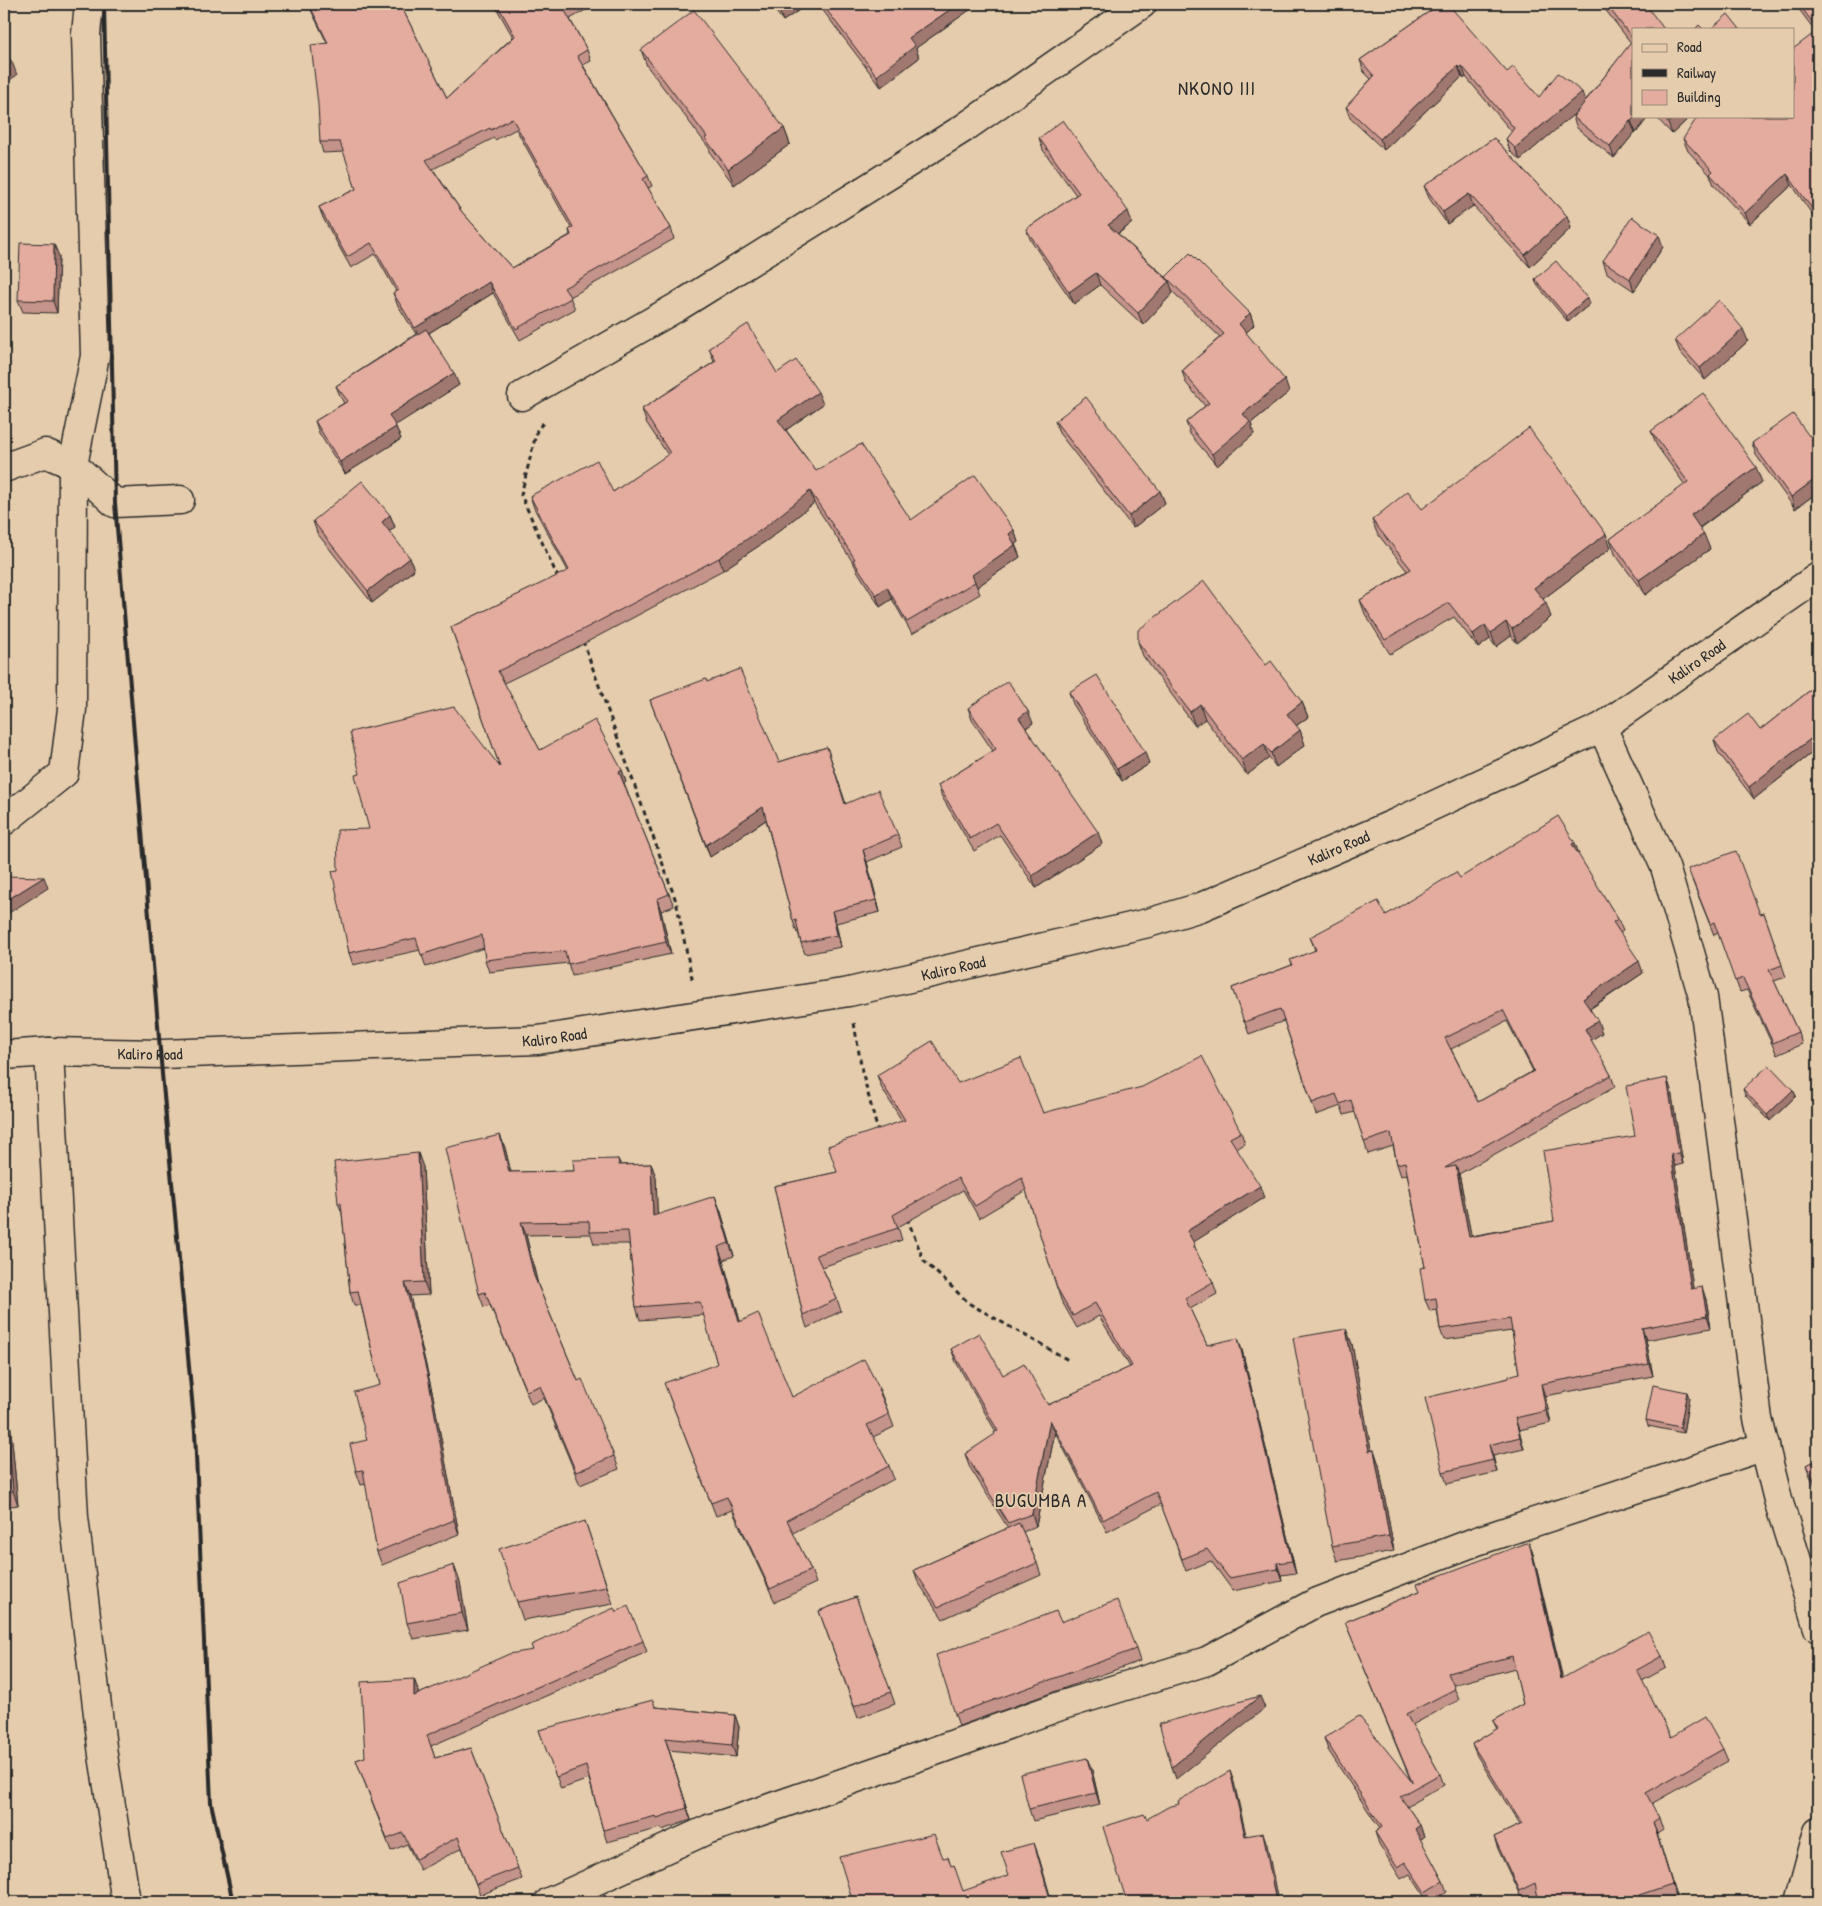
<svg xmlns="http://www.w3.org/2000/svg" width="1822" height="1906" font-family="'Patrick Hand',sans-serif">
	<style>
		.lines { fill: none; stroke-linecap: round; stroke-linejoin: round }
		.street-casing { stroke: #2b2b2b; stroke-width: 31 }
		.secondary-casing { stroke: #2b2b2b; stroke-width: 31 }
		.path { stroke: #2b2b2b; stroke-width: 3; stroke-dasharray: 5 4; stroke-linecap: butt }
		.street { stroke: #e5ccad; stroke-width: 28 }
		.secondary { stroke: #e5ccad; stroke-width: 28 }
		.rail { stroke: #2b2b2b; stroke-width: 4 }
		.wall { fill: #c49389; stroke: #2b2b2b; fill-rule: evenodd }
		.shaded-wall { fill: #a0786f; stroke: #2b2b2b }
		.building { fill: #e4ab9f; stroke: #2b2b2b; fill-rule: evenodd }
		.labels { text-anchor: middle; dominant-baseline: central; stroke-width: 4; stroke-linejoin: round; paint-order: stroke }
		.street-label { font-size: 16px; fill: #2b2b2b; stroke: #e5ccad }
		.quarter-label { font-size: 19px; letter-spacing: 1px; fill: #2b2b2b; stroke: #e5ccad }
	</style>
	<rect width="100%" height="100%" fill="#e5ccad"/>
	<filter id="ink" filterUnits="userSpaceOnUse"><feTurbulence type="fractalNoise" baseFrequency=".02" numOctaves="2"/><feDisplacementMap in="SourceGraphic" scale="10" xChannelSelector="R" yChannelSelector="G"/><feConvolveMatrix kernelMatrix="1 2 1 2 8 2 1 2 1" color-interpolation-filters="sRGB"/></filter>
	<g filter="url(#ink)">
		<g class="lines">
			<defs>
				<g id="street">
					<path d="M522,396L679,306L964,128L1142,4"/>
					<path d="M4,468L45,453L73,465L115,503L180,500"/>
					<path d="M1602,727L1665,867L1703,997L1758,1419L1778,1500L1818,1628"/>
					<path d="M4,821L64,773L72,709L73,465L95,356L86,34L89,4"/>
					<path d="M49,1052L74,1517L103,1755L126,1902"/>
					<path d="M549,1902L709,1829L932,1752L1063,1705L1207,1661L1315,1603L1477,1541L1765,1446"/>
					<path d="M1799,1902L1818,1831"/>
				</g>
				<g id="secondary">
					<path id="s1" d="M4,1055L49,1052L162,1054L538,1040L849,992L1148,923L1201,907L1398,822L1602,727L1818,577"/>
				</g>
			</defs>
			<use href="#street" class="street-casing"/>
			<use href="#secondary" class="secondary-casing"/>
			<g class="path">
				<path d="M543,423L537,430L521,495L558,578"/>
				<path d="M583,641L676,901L693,983"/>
				<path d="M854,1023L862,1071L878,1132"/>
				<path d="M907,1218L924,1261L970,1304L1070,1361"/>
			</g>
			<use href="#street" class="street"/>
			<use href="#secondary" class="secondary"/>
			<path class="rail" d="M104,4L115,503L162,1074L195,1432L211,1803L233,1902"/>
		</g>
		<g class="wall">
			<path d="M308,4H400L447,98L513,37L494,4H596L570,19L587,50L591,61L583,65L648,176L652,186L648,188L671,228L674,239L570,297L575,309L520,340L493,293L429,333L459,385L395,425L401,439L345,474L319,433L315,421L344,403L341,398L336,386L416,334L397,304L393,293L396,291L375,254L351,268L323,218L319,207L356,189L344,152L323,153L320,142L327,43ZM516,129L571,228L569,230L570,235L512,268L462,212L433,169L494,138L495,140Z"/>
			<path d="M770,4H808L783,21Z"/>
			<path d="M818,4H978L916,48L919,58L881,87Z"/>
			<path d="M1440,4L1507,72L1539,97L1585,101L1631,43L1601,4H1645L1633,116H1649L1636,133L1635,132L1614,158L1577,128L1573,117L1576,112L1520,160L1510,151L1506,139L1512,132L1466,77L1464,79L1462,77L1384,150L1350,118L1346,107L1371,79L1364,72L1360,60Z"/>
			<path d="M1795,4H1818V223L1792,185L1750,224L1714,185L1710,175L1688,151L1683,139L1793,116L1816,32Z"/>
			<path d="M641,50L784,128L790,144L734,185L711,154L709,148L647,66Z"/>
			<path d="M1655,116H1691L1672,134Z"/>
			<path d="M1039,138L1132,223L1118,234L1167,278L1250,313L1254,325L1246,333L1289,392L1251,423L1254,434L1217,466L1190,434L1186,422L1205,406L1186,383L1182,371L1220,337L1173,292V293L1143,325L1100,285L1074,304L1031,241L1026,229L1076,195L1043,150Z"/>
			<path d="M1494,138L1567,216L1571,228L1530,267L1473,206L1447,224L1429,198L1424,186Z"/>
			<path d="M1663,247L1634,291L1607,273L1603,261Z"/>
			<path d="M59,256L57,313L23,312L18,300Z"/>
			<path d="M1535,279L1587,298L1590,304L1568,322L1537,285Z"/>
			<path d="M1675,340L1748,341L1705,380L1680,352Z"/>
			<path d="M709,348L777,373L823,404L786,430L816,471L911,520L1014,530L1018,542L1015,544L1020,557L977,587L980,594L912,634L892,599L880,607L858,572L854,564L814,503L769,539L723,570L570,651L504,683L540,750L622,770L626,782L624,784L674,906L661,911L671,954L572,976L568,963L489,972L485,960L484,948L426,967L420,950L353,965L349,953L338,870L369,829L500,767L451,627L568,571L534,508L530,496L613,492L668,455L646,422L642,409L714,362Z"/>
			<path d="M1055,421L1160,491L1165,503L1133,528L1059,433Z"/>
			<path d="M1818,429V492L1795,509L1756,455L1752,443L1809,436Z"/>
			<path d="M1651,431L1762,482L1700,528L1710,549L1645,595L1615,554L1610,539L1685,485L1657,446Z"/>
			<path d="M1422,509L1606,534L1611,548L1543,599L1551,617L1517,643L1511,636L1496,647L1490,639L1478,648L1454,617L1390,654L1365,614L1360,600L1407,571L1377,533L1372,520Z"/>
			<path d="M390,515L395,527L389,532L410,558L414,570L372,603L317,533L313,521Z"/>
			<path d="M1138,642L1266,665L1302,702L1308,717L1296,726L1300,730L1305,745L1276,767L1269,758L1247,775L1205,719L1195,726L1143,656Z"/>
			<path d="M707,682L779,762L827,747L846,804L898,835L902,847L867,862L880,912L836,923L841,947L805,954L801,943L798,932L797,933L793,921L766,820L710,857L650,700Z"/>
			<path d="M1818,684V748L1754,799L1718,752L1714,740L1760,730Z"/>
			<path d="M1069,692L1149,764L1122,781L1073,704Z"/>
			<path d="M968,708L1033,723L1026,728L1102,844L1036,888L1000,835L974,851L942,797L938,785L993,751L972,720Z"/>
			<path d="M1579,854L1578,855L1618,919L1623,931L1620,933L1643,973L1590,1009L1602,1033L1591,1040L1611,1075L1615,1087L1459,1174L1471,1236L1554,1221L1635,1136L1667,1078L1671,1090L1683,1164L1675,1166L1693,1288L1706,1299L1711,1328L1646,1340L1653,1376L1545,1396L1551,1423L1519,1430L1524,1449L1493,1456L1497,1472L1447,1484L1443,1472L1509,1378L1519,1373L1512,1331L1444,1340L1440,1329L1437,1310L1430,1311L1425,1300V1267L1407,1174L1401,1176L1397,1164L1393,1146L1368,1154L1355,1112L1344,1115L1341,1106L1316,1115L1284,1021L1249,1034L1232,988L1292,965L1315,950L1310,937L1386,915L1460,878ZM1507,1021L1533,1071L1478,1102L1451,1049Z"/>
			<path d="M1692,880L1760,914L1764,913L1786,977L1774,981L1798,1032L1802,1044L1777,1055L1747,990L1740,992L1718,933L1714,935Z"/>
			<path d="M877,1075L958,1083L1043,1113L1241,1132L1245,1144L1236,1149L1264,1198L1193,1242L1199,1257L1213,1282L1217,1294L1190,1309L1207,1345L1242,1350L1296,1573L1281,1575L1282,1581L1233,1591L1211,1561L1186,1571L1161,1504L1107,1532L1055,1432L1036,1526L1023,1532L1037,1563L1041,1575L943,1619L918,1582L914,1570L1008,1528L969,1466L965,1454L995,1435L996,1432L956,1362L951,1349L1003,1375L1048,1405L1130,1367L1099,1316L1077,1328L1061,1300L1026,1190L979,1218L963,1190L898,1227L902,1240L822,1267L837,1299L841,1311L807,1328L803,1315L774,1186L837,1172L902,1121L881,1087Z"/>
			<path d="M1743,1089L1793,1090L1796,1096L1770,1121L1745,1095Z"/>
			<path d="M500,1135L505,1148L511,1172L574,1171L618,1159L621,1165L651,1164L656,1177L657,1214L720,1209L734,1256L723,1260L740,1322L792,1397L879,1388L894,1427L873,1437L889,1466L894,1479L793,1533L811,1570L816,1583L775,1602L732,1510L716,1516L669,1396L717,1364L704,1315L640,1320L636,1307L629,1244H594L591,1234L526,1235L538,1285L578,1381L614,1456L619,1469L580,1485L544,1398L531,1404L490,1305L484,1307L479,1294Z"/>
			<path d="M423,1167L429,1295L410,1296L433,1396L459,1534L382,1565L377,1552L366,1484L361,1485L356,1471L367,1440L380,1385L361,1305H354L350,1292L342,1213L338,1203Z"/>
			<path d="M1346,1329L1352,1344L1371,1450H1374L1379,1465L1394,1551L1337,1561L1332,1546Z"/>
			<path d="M4,1357L18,1505L4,1507Z"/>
			<path d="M1687,1392L1689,1398L1683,1433L1648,1426L1646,1420Z"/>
			<path d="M1818,1459V1491L1810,1476L1806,1465Z"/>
			<path d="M585,1521L613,1604L523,1620L517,1602Z"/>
			<path d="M1529,1542L1533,1554L1563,1679L1662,1656L1666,1668L1642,1681L1671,1737L1723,1749L1728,1761L1651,1804L1659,1818L1663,1830L1657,1834L1676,1896L1657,1902H1539L1538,1896L1523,1902L1498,1849L1494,1837L1520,1825L1477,1756L1472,1744L1497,1729L1493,1721L1523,1704L1515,1668L1453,1685L1459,1700L1412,1725L1440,1774L1444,1785L1407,1806L1420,1825L1424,1837L1420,1839L1443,1881L1447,1892L1431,1902H1428L1410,1874L1401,1879L1379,1844L1375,1832L1380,1829L1328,1750L1324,1738L1411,1781L1345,1622L1420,1591Z"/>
			<path d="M460,1582L468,1630L413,1639L407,1623Z"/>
			<path d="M856,1597L895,1704L858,1718L819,1611Z"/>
			<path d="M616,1612L643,1641L647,1652L431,1746L435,1758L471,1748L522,1879L480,1895L462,1848L420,1870L407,1844L391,1851L356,1760L365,1757L414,1679L418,1690V1694L533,1650Z"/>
			<path d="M1061,1622L1136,1649L1140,1661L959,1726L955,1714Z"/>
			<path d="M656,1707L735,1715L739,1727L736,1757L669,1750L691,1820L662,1830L661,1828L607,1842L603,1830L589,1779L561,1789L539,1730Z"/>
			<path d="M1092,1770L1100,1805L1033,1821L1029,1809Z"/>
		</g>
		<g class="shaded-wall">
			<path d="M787,4H808L783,21L779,10Z"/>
			<path d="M958,4H978L916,48L919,58L881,87L877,76L909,38Z"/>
			<path d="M12,62L17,75L4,84V67Z"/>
			<path d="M1458,66L1462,77L1384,150L1380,139Z"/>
			<path d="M1462,66L1466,77L1464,79L1459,68Z"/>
			<path d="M1582,92L1586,104L1520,160L1515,148Z"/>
			<path d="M1636,116H1649L1636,133L1631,121Z"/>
			<path d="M1674,116H1691L1672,134L1668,123Z"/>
			<path d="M1630,121L1635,132L1614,158L1610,146Z"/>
			<path d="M784,128L790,144L734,185L728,169Z"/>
			<path d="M1787,174L1792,185L1750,224L1745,213Z"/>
			<path d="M1469,194L1473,206L1447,224L1443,212Z"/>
			<path d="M1128,211L1132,223L1113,237L1108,225Z"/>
			<path d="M1567,216L1571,228L1530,267L1525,255Z"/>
			<path d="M1659,235L1663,247L1634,291L1630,279Z"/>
			<path d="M54,244L59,256L57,313L53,301Z"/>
			<path d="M1096,273L1100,285L1074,304L1069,292Z"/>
			<path d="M1169,281L1173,293L1143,325L1138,313Z"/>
			<path d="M489,282L493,293L419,339L415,328Z"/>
			<path d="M1587,298L1590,304L1568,322L1566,316Z"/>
			<path d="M1250,313L1254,325L1243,336L1239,324Z"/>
			<path d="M1743,329L1748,341L1705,380L1700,368Z"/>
			<path d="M454,373L459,385L393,427L389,415Z"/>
			<path d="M1285,380L1289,392L1251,423L1254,434L1217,466L1212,454L1243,414Z"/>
			<path d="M818,392L823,404L783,432L778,420Z"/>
			<path d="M396,427L401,439L345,474L340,462Z"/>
			<path d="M1756,467L1762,482L1696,530L1691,515Z"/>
			<path d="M1818,477V492L1795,509L1791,497Z"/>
			<path d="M810,491L814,503L769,539L723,570L719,558Z"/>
			<path d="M1160,491L1165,503L1133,528L1129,516Z"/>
			<path d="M390,515L395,527L386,534L382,522Z"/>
			<path d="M1014,530L1018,542L1013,546L1009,534Z"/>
			<path d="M1606,534L1611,548L1539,602L1534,588Z"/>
			<path d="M1704,534L1710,549L1645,595L1639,580Z"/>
			<path d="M1015,545L1020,557L977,587L972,575Z"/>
			<path d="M410,558L414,570L372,603L368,591Z"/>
			<path d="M887,587L892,599L880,607L876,595Z"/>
			<path d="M1546,603L1551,617L1517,643L1512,629Z"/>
			<path d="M1506,622L1511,636L1496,647L1491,633Z"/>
			<path d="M1485,625L1490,639L1478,648L1473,634Z"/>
			<path d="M1302,702L1308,717L1293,728L1287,714Z"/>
			<path d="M1200,704L1205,719L1195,726L1190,712Z"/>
			<path d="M1028,711L1033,723L1023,730L1019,718Z"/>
			<path d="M1300,730L1305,745L1276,767L1271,753Z"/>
			<path d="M1818,733V748L1754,799L1749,787Z"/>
			<path d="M1264,744L1269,758L1247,775L1242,760Z"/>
			<path d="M1145,752L1149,764L1122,781L1117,769Z"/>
			<path d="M622,770L626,782L624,784L619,772Z"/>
			<path d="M763,807L767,819L710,857L706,845Z"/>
			<path d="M1098,832L1102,844L1036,888L1032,876Z"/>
			<path d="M1575,843L1579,854L1576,856L1572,844Z"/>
			<path d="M863,850L867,862L880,912L876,900Z"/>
			<path d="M44,877L48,888L4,916V902Z"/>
			<path d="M657,899L661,911L671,954L666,942Z"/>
			<path d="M832,911L836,923L841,947L837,935Z"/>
			<path d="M1639,961L1643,973L1587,1010L1583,999Z"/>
			<path d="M1598,1021L1602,1033L1590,1041L1585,1029Z"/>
			<path d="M1667,1078L1671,1090L1683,1164L1679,1153Z"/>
			<path d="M1793,1090L1796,1096L1770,1121L1767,1115Z"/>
			<path d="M500,1135L505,1148L514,1185L509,1172Z"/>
			<path d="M418,1153L423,1167L429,1295L424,1282Z"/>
			<path d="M1671,1154L1675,1166L1695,1301L1691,1289Z"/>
			<path d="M651,1164L656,1177L658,1228L653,1216Z"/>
			<path d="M1456,1166L1460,1178L1474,1249L1469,1237Z"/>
			<path d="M1260,1186L1264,1198L1192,1243L1187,1231Z"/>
			<path d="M715,1196L720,1209L734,1256L729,1243Z"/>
			<path d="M521,1222L526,1235L539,1289L534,1276Z"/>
			<path d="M718,1247L723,1260L744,1335L739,1322Z"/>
			<path d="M405,1283L410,1296L433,1396L459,1534L454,1520Z"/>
			<path d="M1702,1287L1706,1299L1711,1328L1707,1316Z"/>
			<path d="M1642,1328L1646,1340L1653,1376L1649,1364Z"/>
			<path d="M1346,1329L1352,1344L1374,1466L1369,1451Z"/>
			<path d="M1238,1338L1242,1350L1296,1573L1292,1561Z"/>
			<path d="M4,1357L18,1505L13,1491L4,1395Z"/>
			<path d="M1541,1384L1545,1396L1551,1423L1546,1411Z"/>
			<path d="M1687,1392L1689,1398L1683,1433L1680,1427Z"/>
			<path d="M1515,1418L1519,1430L1524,1449L1520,1437Z"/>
			<path d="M1050,1420L1055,1432L1036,1526L1032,1514Z"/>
			<path d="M1489,1445L1493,1456L1497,1472L1493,1460Z"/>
			<path d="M1374,1450L1379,1465L1394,1551L1389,1536Z"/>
			<path d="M1529,1542L1533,1554L1565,1691L1561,1679Z"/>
			<path d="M1277,1563L1281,1575L1282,1581L1278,1569Z"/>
			<path d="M454,1565L460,1582L468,1630L462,1613Z"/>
			<path d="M414,1679L418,1690V1707L414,1696Z"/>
			<path d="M1260,1696L1265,1708L1176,1779L1172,1767Z"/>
			<path d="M735,1715L739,1727L736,1757L732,1745Z"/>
			<path d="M665,1738L669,1750L691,1820L687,1808Z"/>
			<path d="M1087,1758L1092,1770L1100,1805L1096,1793Z"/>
			<path d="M1230,1771L1234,1782L1249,1848L1245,1836Z"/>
			<path d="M1653,1822L1657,1834L1676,1896L1672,1884Z"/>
			<path d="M1420,1825L1424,1837L1419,1840L1415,1829Z"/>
			<path d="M1263,1833L1267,1844L1278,1902H1276Z"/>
			<path d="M1034,1843L1038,1854L1052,1902H1051Z"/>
		</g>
		<g class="building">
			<path d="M309,4H400L447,98L515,36L497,4H574L564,9L587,50L577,56L648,176L643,179L671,228L564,288L571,298L516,329L489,282L415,328L393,293L398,290L371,243L347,257L319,207L356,189L340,142H320L318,104L311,45L328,43ZM512,118L573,227L569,230L571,235L512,268L462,212L426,160L490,128L491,130Z"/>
			<path d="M774,4H787L779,10Z"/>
			<path d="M822,4H958L909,38L915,46L877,76Z"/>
			<path d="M1440,4H1448L1507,72L1513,67L1539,97L1558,73L1582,92L1515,148L1506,139L1514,128L1462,66L1459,68L1458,66L1380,139L1346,107L1374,76L1360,60Z"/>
			<path d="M1606,4H1645L1664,29H1633V39Z"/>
			<path d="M1799,4H1818V30Z"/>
			<path d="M694,10L784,128L728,169L705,138L707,137L641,50Z"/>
			<path d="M1728,14L1740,29H1711Z"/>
			<path d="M1699,25L1703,29H1695Z"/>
			<path d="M1818,30V217L1787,174L1745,213L1710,174L1713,171L1683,139L1698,116H1793V49Z"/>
			<path d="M1633,40V116H1636L1631,121H1630L1610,146L1573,117Z"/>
			<path d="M4,50L12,62L4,67Z"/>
			<path d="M1662,116H1674L1668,123Z"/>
			<path d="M1063,120L1128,211L1108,225L1169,281L1138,313L1096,273L1069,292L1026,229L1079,193L1039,138Z"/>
			<path d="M1494,138L1567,216L1525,255L1469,194L1443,212L1424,186Z"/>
			<path d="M1632,217L1659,235L1630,279L1603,261Z"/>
			<path d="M20,243L54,244L53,301L18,300Z"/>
			<path d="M1190,253L1250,313L1239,324L1285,380L1243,414L1250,422L1212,454L1186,422L1209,403L1182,371L1224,334L1166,277Z"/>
			<path d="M1556,261L1587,298L1566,316L1535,279Z"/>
			<path d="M1719,300L1743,329L1700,368L1675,340Z"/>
			<path d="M748,324L777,373L796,360L818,392L778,420L816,471L861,444L911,520L975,475L1014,530L1009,534L1015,545L972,575L975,582L907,622L887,587L876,595L853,560L855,559L810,491L765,527L719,558L565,639L498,671L540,750L595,720L622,770L619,772L669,894L657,899L666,942L568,964L565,951L485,960L482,935L421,955L416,938L349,953L332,871L338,870L337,830L369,829L355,775L360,774L350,732L454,707L500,767L451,627L569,570L530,496L597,460L613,492L670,453L642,409L716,361L709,348Z"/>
			<path d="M426,329L454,373L389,415L396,427L340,462L315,421L348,401L336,386Z"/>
			<path d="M1703,393L1756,467L1691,515L1704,534L1639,580L1610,539L1688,482L1651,431Z"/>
			<path d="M1086,397L1160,491L1129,516L1055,421Z"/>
			<path d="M1793,414L1809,436L1818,429V477L1791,497L1752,443Z"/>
			<path d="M1529,428L1606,534L1534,588L1546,603L1512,629L1506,622L1491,633L1485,625L1473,634L1449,603L1385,640L1360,600L1411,569L1372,520L1408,491L1422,509Z"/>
			<path d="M362,481L390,515L382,522L410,558L368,591L313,521Z"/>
			<path d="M1204,581L1266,665L1271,661L1302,702L1287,714L1300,730L1271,753L1264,744L1242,760L1200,704L1190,712L1138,642V630Z"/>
			<path d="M740,669L779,762L827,747L845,804L878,790L898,835L863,850L876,900L832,911L837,935L801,943L796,920L793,921L763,807L706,845L650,700L706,679L707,682Z"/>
			<path d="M1097,675L1145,752L1117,769L1069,692Z"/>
			<path d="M1008,681L1028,711L1019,718L1098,832L1032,876L996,823L970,839L938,785L996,749L968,708Z"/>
			<path d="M1818,684V733L1749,787L1714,740L1748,714L1760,730Z"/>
			<path d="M1558,816L1575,843L1572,844L1618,919L1613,922L1639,961L1583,999L1598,1021L1585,1029L1611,1075L1445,1168L1456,1166L1469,1237L1554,1221L1543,1151L1635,1136L1626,1086L1667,1078L1679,1153L1671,1154L1691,1289L1702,1287L1707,1316L1642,1328L1649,1364L1541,1384L1546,1411L1515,1418L1520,1437L1489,1445L1493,1460L1443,1472L1425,1398L1509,1378V1376L1519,1373L1510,1319L1440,1329L1436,1298L1425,1300L1420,1268L1425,1267L1405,1162L1397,1164L1391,1133L1364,1142L1351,1100L1340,1104L1336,1094L1312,1103L1280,1009L1244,1022L1232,988L1292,965L1290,960L1316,950L1310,937L1378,901L1386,915L1456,872L1460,878ZM1503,1010L1534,1071L1478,1102L1445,1038Z"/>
			<path d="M1736,851L1760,914L1764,913L1782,965L1769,970L1798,1032L1773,1043L1743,978L1735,981L1714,922L1710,924L1688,869Z"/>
			<path d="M4,876L44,877L4,902Z"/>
			<path d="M932,1041L958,1083L1021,1058L1043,1113L1142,1087L1202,1056L1241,1132L1230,1138L1260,1186L1187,1231L1195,1245L1193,1246L1213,1282L1185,1298L1207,1345L1238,1338L1292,1561L1277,1563L1278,1569L1229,1578L1207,1549L1182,1559L1156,1492L1103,1520L1050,1420L1032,1514L1008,1523L965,1454L995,1434L994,1432L998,1431L951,1349L979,1333L1003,1375L1024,1363L1048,1405L1132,1366L1095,1303L1073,1316L1057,1288L1022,1178L975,1206L958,1178L893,1215L898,1228L816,1255L837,1299L803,1315L774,1186L837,1172L828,1146L905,1120L877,1075Z"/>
			<path d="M1769,1065L1793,1090L1767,1115L1743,1089Z"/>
			<path d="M500,1135L509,1172L574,1171L573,1160L618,1159L619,1165L651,1164L653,1216L715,1196L729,1243L718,1247L739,1322L758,1313L792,1397L864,1359L879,1388L878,1389L889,1414L867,1425L889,1466L787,1520L811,1570L770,1589L727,1497L711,1503L664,1383L717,1364L700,1302L636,1307L628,1231L590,1232L589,1221L521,1222L534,1276L578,1381L582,1379L614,1456L576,1472L540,1386L526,1391L485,1292L479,1294L445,1148Z"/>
			<path d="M418,1153L424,1282L405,1283L429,1382L454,1520L377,1552L363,1470L356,1471L350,1444L367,1440L354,1392L380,1385L358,1291L350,1292L341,1203H338L334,1162Z"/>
			<path d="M1346,1329L1369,1451L1374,1450L1389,1536L1332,1546L1293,1338Z"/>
			<path d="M1653,1385L1687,1392L1680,1427L1646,1420Z"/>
			<path d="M4,1395L13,1491L4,1492Z"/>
			<path d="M1818,1459V1487L1806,1465Z"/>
			<path d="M585,1521L607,1587L517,1602L499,1549Z"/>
			<path d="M1019,1523L1037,1563L938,1607L914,1570Z"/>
			<path d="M1529,1542L1561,1679L1648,1631L1662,1656L1637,1670L1671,1737L1705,1717L1723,1749L1646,1793L1659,1818L1653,1822L1672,1884L1639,1895L1641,1902H1539L1535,1883L1519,1891L1494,1837L1522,1824L1472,1744L1498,1728L1493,1721L1523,1704L1512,1656L1448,1673L1455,1689L1406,1714L1440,1774L1400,1796L1420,1825L1415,1829L1443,1881L1425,1892L1405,1862L1397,1867L1375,1832L1382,1827L1324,1738L1359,1716L1412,1782L1345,1622L1420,1591L1417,1584Z"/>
			<path d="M454,1565L462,1613L407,1623L400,1583Z"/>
			<path d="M856,1597L891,1692L854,1706L819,1611Z"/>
			<path d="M1117,1600L1136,1649L955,1714L936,1655L1056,1611L1061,1622Z"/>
			<path d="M628,1606L643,1641L427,1735L435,1758L471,1748L518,1868L476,1884L458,1837L416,1859L403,1833L387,1839L356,1760L365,1757L361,1682L414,1679V1696L509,1654L533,1650L531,1645L614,1608L616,1612Z"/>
			<path d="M1260,1696L1172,1767L1159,1724Z"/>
			<path d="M653,1700L655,1707L735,1715L732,1745L665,1738L687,1808L657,1818L656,1816L603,1830L586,1766L556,1777L539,1730Z"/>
			<path d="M1087,1758L1096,1793L1029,1809L1020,1774Z"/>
			<path d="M1230,1771L1245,1836L1263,1833L1276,1902H1127L1103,1827L1144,1814L1147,1819L1168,1807L1179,1804L1178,1801Z"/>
			<path d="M934,1834L943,1858L948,1857L951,1866L954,1865L963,1891L1009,1875L1001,1852L1034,1843L1051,1902H853L839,1857Z"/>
		</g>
	</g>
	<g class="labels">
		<g class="street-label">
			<text stroke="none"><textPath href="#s1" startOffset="1766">Kaliro Road</textPath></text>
			<text stroke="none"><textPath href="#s1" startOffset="1361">Kaliro Road</textPath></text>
			<text stroke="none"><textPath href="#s1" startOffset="956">Kaliro Road</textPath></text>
			<text stroke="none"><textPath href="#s1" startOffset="551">Kaliro Road</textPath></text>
			<text stroke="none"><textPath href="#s1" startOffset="146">Kaliro Road</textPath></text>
		</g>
		<g class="quarter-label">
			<text x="1217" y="88">NKONO III</text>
			<text x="1041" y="1500">BUGUMBA A</text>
		</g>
	</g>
	<rect width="1822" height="1906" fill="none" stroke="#e5ccad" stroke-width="20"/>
	<rect x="10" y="10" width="1802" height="1886" fill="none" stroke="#2b2b2b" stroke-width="2" filter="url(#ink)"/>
	<rect x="1632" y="28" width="162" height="90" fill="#e5ccad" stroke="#9b8c79"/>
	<rect x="1642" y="44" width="25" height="8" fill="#e5ccad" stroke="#9b8c79"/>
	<text x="1677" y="52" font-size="15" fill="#2b2b2b">Road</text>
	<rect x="1642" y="69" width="25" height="8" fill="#2b2b2b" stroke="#9b8c79"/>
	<text x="1677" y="78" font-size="15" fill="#2b2b2b">Railway</text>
	<rect x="1642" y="90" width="25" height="15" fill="#e4ab9f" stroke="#9b8c79"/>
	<text x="1677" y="102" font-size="15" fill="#2b2b2b">Building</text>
</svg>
